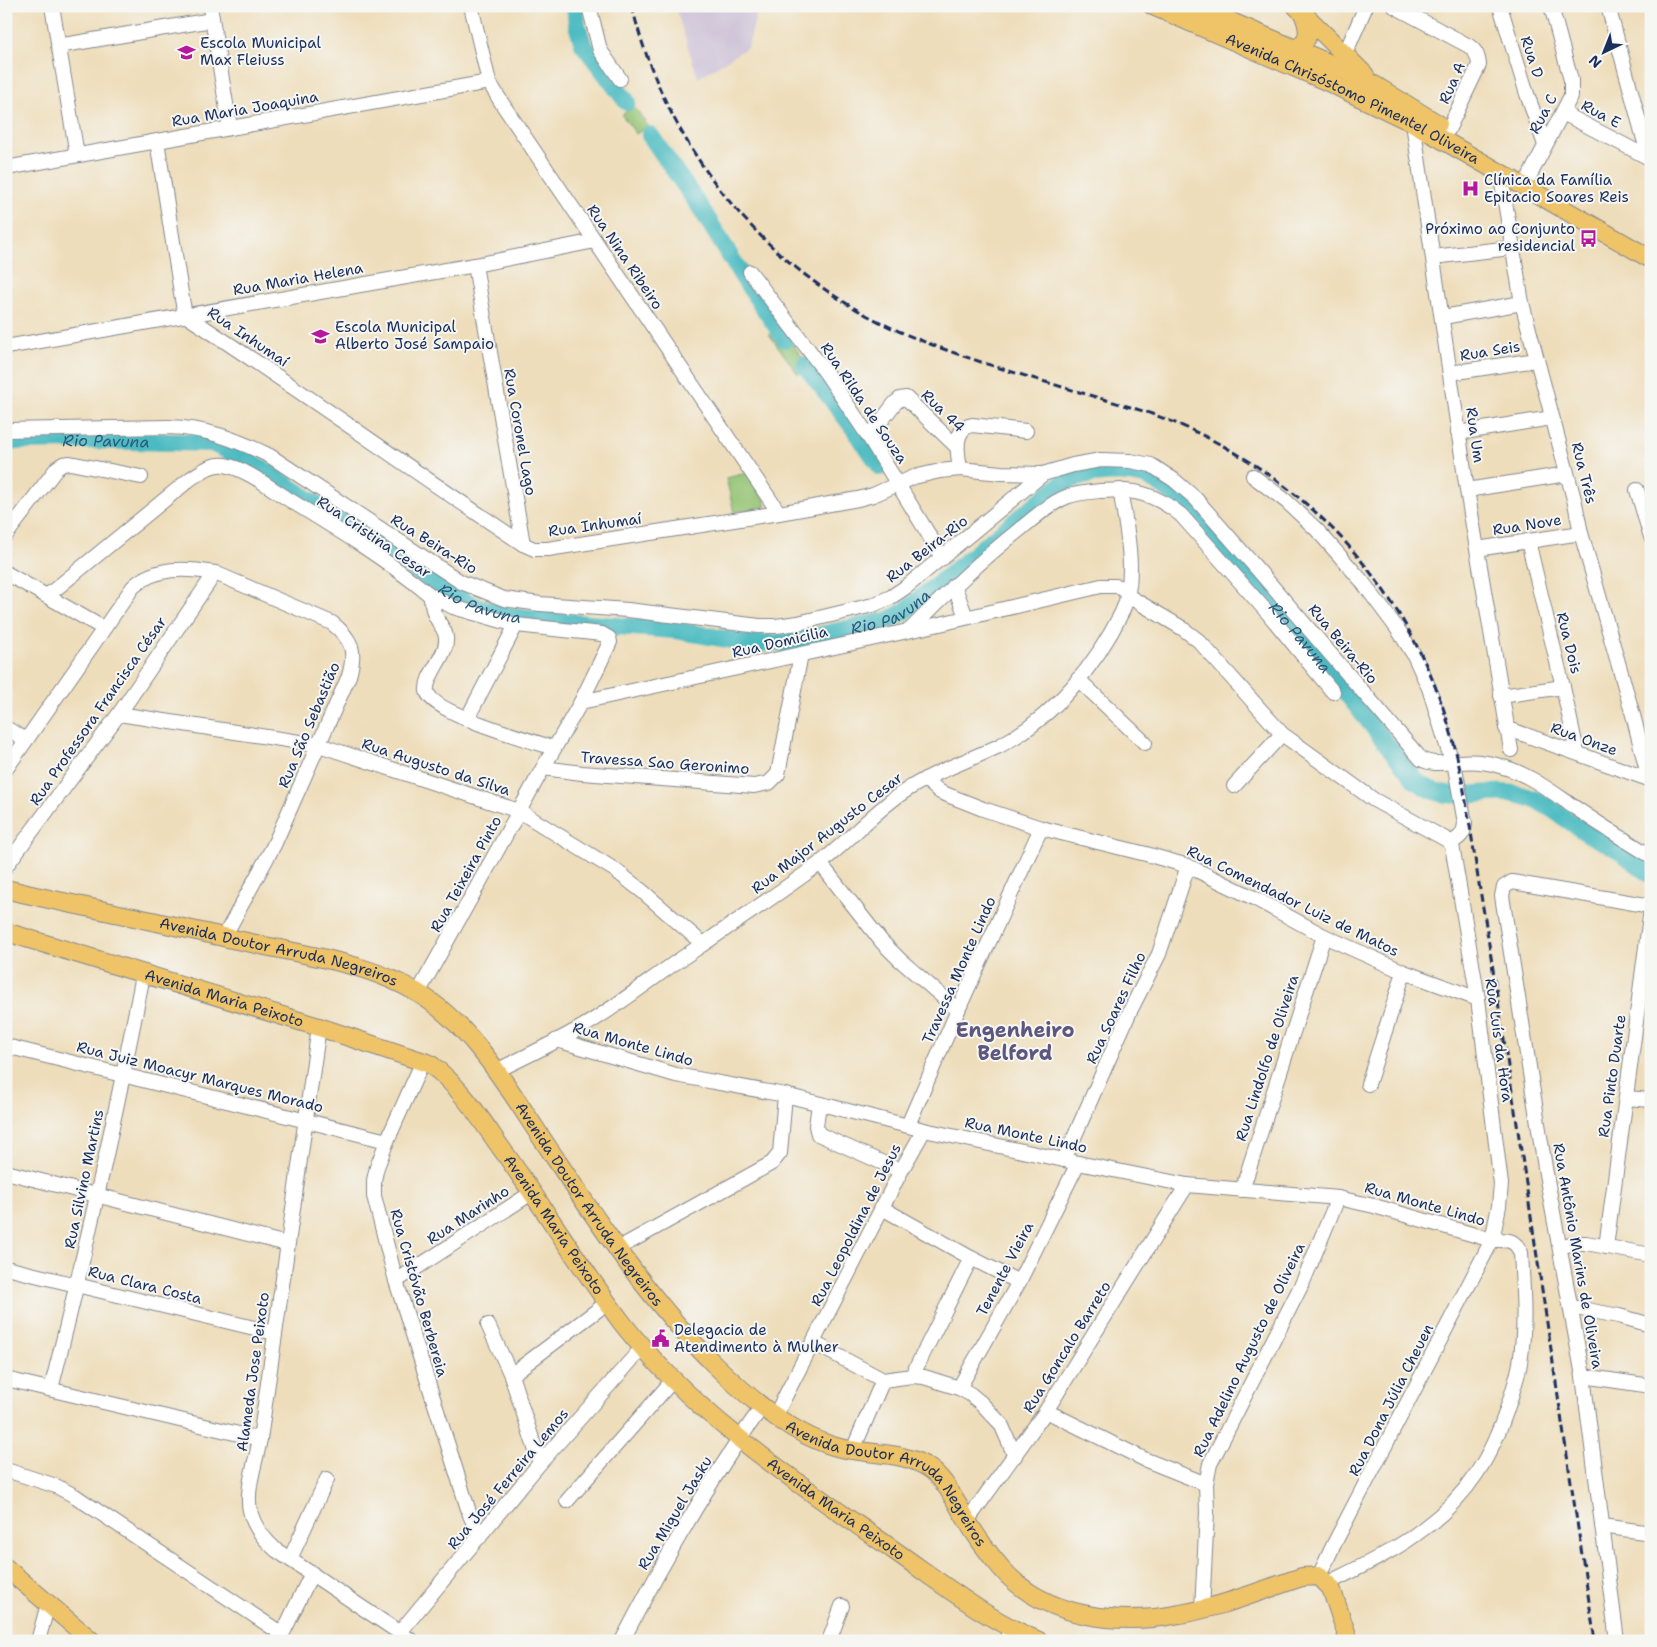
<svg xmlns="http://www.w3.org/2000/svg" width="1657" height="1647" font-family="'Shantell Sans',sans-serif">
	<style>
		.industrial { fill: #cbbfd5 }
		.green { fill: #93c372; stroke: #577968 }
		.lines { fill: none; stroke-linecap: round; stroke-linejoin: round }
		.river { stroke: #4cbbc1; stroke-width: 18 }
		.minor-casing { stroke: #84868c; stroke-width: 16 }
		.major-casing { stroke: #84868c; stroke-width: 20 }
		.minor { stroke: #fff; stroke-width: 14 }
		.major { stroke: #efc469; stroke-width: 18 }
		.rail { stroke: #1b2f5e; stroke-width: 3; stroke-dasharray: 8 4; stroke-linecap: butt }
		.labels { text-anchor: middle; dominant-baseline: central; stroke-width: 4; stroke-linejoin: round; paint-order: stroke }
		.poi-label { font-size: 15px; fill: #1b2f5e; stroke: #f6f6f2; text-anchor: start }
		.street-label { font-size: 15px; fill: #1b2f5e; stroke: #f6f6f2 }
		.water-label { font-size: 16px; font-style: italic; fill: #2a597c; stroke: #f6f6f2 }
		.district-label { font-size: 20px; font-weight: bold; fill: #5d5780; stroke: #f6f6f2 }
	</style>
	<rect width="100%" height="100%" fill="#f6f6f2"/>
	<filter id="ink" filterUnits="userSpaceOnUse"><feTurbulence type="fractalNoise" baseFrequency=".02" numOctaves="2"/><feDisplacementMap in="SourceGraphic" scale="10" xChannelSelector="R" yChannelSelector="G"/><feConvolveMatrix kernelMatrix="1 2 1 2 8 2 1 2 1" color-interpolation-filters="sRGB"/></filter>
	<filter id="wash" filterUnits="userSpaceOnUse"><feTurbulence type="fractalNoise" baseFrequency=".0096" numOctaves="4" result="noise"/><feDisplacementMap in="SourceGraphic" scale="20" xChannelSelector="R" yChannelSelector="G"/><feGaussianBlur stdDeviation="1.12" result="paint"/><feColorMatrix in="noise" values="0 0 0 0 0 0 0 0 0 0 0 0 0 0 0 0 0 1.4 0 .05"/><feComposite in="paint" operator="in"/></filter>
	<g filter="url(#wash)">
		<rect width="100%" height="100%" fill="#eeddba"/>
		<path class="industrial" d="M675,6H758L748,47L698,78Z"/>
		<g class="green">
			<path d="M634,106L648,126L636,134L622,115Z"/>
			<path d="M775,330L784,341L788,338L806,362L802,366L804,370L798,374L769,334Z"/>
			<path d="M747,473L765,500V508L734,512L726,478Z"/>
		</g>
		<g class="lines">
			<g class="river">
				<path d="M575,6L577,25L583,44L627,102"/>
				<path d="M650,135L702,210L744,279L785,339"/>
				<path d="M805,365L853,427L881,467"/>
				<path id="s1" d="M6,441L88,440L212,443L252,462L450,593L472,605L510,616L575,623L674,630L749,643H783L889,620L905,611L1041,500C1048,495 1055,488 1062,484C1084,472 1129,468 1151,479C1182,495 1204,527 1227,552C1293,625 1354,702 1415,780C1449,808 1484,786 1521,795C1546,801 1566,820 1587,833C1595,838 1605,842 1614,847C1627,855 1638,866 1651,874"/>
			</g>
		</g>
	</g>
	<g filter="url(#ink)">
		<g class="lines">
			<defs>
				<g id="minor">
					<path d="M52,6L77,155"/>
					<path d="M210,6L230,128"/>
					<path d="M471,6L489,82L503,105L779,513"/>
					<path d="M589,6L600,50L620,79"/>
					<path d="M1394,6L1469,46C1476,51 1478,56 1479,65L1448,130"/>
					<path d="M1500,6L1527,94L1545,145"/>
					<path d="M1608,6L1649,158"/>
					<path d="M58,46L212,20"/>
					<path d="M1345,54L1366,6"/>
					<path d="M1563,113L1651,159"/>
					<path d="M1413,123L1467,490L1511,750"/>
					<path d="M157,141L182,299L185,315C299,389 410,469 523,544L534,549H548L779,513L858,499L873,495L914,477L940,471L960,469L1001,473L1043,474"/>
					<path d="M6,168L489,82"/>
					<path d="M1500,172L1522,303L1575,503L1581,533L1633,715L1649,779"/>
					<path d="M1529,177L1571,96V80L1551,6"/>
					<path d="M1433,257L1511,248"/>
					<path d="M475,265L523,544"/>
					<path d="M750,272L826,373L869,437L943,558"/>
					<path d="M1443,317L1522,303"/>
					<path d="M6,347L475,265L595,241"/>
					<path d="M1450,373L1536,360"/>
					<path d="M6,430L168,427C206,428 235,439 270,456L461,582L504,599L540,604L628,610L759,626H776L798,623L873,605L891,597L906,587L1043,474L1073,465L1101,460L1130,461L1151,465L1174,480L1195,498L1258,570L1421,759C1434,766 1445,762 1459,762C1472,761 1487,762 1500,766C1531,774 1557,796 1583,813C1605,828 1628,842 1651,856"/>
					<path d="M1458,433L1552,418"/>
					<path d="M869,437L895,403L900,399L906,398L957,447"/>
					<path d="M960,469C958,455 952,429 972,425L1026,431"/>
					<path d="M1253,476L1286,501L1317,530L1361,580L1399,631L1414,655L1429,688L1452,762"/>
					<path d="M1467,490L1567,474"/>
					<path d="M1637,490L1651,537"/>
					<path d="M6,535L57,468L63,464L70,463L141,477"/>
					<path d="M1528,541L1563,687L1577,752"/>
					<path d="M1477,549L1581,533"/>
					<path d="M6,573L103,628"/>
					<path d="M954,585L966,617"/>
					<path d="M47,596L190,479C201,472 211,463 225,465C244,468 271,488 288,499C337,529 386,559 430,595C432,602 432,611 436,617C439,624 446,630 446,638C448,656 425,674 427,691C431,713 532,741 554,748"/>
					<path d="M910,630C945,594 979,562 1019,530C1034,518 1049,504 1066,497C1076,493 1089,492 1100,491C1134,489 1154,493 1181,515L1267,612L1333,692"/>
					<path d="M1078,679L1145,743"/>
					<path d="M1501,696L1563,687"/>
					<path d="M581,702L940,624L1101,586H1116L1121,587L1128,596L1182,628L1199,641L1282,734L1374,800L1449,841L1452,845L1478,999L1501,1184L1499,1206L1492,1240L1334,1544L1319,1576"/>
					<path d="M119,714L319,745L519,811L615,870L642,891L703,944"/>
					<path d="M467,719L516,625"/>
					<path d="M6,728L26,740"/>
					<path d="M1506,728L1651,780"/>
					<path d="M543,768L582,773L754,786L769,783L778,774L801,654"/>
					<path d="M6,769L133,587C155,566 186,568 215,573L332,623C353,640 356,651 349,676L274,845L224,937"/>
					<path d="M925,779L940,792L983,809L1041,828L1146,854L1188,866L1254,898L1324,936L1404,972L1478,999"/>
					<path d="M1234,786L1282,734"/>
					<path d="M1450,843C1460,838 1464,834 1465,823L1454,762"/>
					<path d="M820,863L882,942L900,960L958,1010"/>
					<path d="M6,866L119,714L215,573"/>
					<path d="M418,993L543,768L581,702L610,642L609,638L602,634L516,625L453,607L430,595"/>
					<path d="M319,1027L260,1439C251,1486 234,1513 276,1550L412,1641"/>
					<path d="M557,1040L676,1075L785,1095L924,1130L1078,1163L1187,1185L1338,1198L1374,1206L1492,1240C1507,1240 1514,1238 1521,1253C1523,1289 1526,1327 1520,1363C1518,1376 1513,1390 1509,1403C1492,1456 1469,1495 1423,1529C1395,1551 1360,1567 1328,1583"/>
					<path d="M6,1046L387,1141"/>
					<path d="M423,1061L387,1141L377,1167L374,1180V1196L396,1281L470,1515L480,1537"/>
					<path d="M496,1071C525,1057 554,1043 582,1027C613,1009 642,986 672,965C721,932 771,899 819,864C848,842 872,813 902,793C933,772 968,761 1001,745C1054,717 1096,665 1122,612C1138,579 1126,524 1120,490"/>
					<path d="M1368,1084L1404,972"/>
					<path d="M1626,1098L1651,1100"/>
					<path d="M819,1104L816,1126L818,1134L901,1171"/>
					<path d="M908,1125L958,1010L1041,828"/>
					<path d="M1064,1160L1131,1009L1159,954L1188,866"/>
					<path d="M6,1172L287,1244"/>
					<path d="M1242,1190L1324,936"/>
					<path d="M882,1208L971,1258L1019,1282"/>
					<path d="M1560,1247L1574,1243H1586L1651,1255"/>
					<path d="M1606,1247L1651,909"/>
					<path d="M617,1249L772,1163L780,1153L785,1095"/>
					<path d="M6,1268L275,1333"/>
					<path d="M396,1281L533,1192"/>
					<path d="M1571,1307L1619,1316L1651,1325"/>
					<path d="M488,1325L511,1375L540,1463"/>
					<path d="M814,1343L883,1380L912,1376L924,1377L959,1388L970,1394L981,1403L1001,1424L1015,1456"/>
					<path d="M511,1375L607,1303"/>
					<path d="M912,1376L971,1258"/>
					<path d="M1583,1376L1651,1386"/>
					<path d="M6,1379L260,1439"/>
					<path d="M959,1388L1019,1282L1078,1163"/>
					<path d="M51,1389C86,1252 116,1114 143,975"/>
					<path d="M1046,1411L1146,1460L1206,1484"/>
					<path d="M775,1416L901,1171L924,1130"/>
					<path d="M852,1452L883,1380"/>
					<path d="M6,1470L56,1486L75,1496L282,1634"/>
					<path d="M567,1501L673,1380"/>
					<path d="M967,1521L1046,1411L1187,1185"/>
					<path d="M1602,1526L1651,1533"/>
					<path d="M290,1559L327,1479"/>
					<path d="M1202,1610L1207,1512L1206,1484L1210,1464L1303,1282L1338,1198"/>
					<path d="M400,1632L540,1463L642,1348"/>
					<path d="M38,1641L48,1604"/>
					<path d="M279,1641L312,1573"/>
					<path d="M622,1641C664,1560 709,1480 762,1407"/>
					<path d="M829,1641L842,1606"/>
					<path d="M1006,1641L1011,1628"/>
					<path d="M1617,1641L1583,1376L1546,1174L1502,896L1504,887L1512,882L1651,906"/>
				</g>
				<g id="major">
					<path id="s2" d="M1153,6L1326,81L1413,123L1651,259"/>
					<path d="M1194,6L1340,68L1376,86L1438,124"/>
					<path d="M1296,6L1365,75"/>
					<path d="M1287,53C1310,45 1312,32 1302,11"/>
					<path id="s3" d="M6,889C45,899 84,906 124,915C168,924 212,935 256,944C315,957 380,965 430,1001C480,1037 511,1093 545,1143C597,1221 648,1299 715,1365C748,1397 788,1432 833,1446C864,1456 906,1449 933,1471C947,1483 955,1501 965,1517C975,1535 988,1553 1002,1569C1045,1618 1119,1626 1180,1614C1222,1607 1262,1590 1302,1577L1319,1576L1331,1588L1349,1641"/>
					<path id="s4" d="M6,932L319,1027L430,1064C460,1086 480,1118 501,1148C543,1206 580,1267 623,1324C697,1418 798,1483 895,1551C941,1583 987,1620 1039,1641"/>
					<path d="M6,1568L92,1641"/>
				</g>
			</defs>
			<use href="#minor" class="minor-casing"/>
			<use href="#major" class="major-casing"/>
			<use href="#minor" class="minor"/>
			<use href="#major" class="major"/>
			<path class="rail" d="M632,6C668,157 776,284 920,340C975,362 1033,378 1089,395C1116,403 1143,410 1168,420C1249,452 1321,506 1373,576C1411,626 1438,683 1454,744C1465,788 1471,833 1478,878C1491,953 1502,1029 1514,1104C1541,1283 1568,1462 1595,1641"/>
		</g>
	</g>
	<defs>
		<symbol id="school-bare" viewBox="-9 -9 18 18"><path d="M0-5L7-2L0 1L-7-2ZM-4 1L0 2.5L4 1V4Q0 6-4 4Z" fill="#b5179e" stroke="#f6f6f2" stroke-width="2.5" paint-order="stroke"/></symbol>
		<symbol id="hospital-bare" viewBox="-9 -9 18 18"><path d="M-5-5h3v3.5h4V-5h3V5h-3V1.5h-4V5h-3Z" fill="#b5179e" stroke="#f6f6f2" stroke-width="2.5" paint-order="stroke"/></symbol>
		<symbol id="bus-bare" viewBox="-9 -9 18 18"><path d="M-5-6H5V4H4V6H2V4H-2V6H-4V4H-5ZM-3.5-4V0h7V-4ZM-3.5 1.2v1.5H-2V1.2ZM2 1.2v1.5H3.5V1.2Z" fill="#b5179e" stroke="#f6f6f2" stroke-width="2.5" paint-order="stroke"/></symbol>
		<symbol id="civic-bare" viewBox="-9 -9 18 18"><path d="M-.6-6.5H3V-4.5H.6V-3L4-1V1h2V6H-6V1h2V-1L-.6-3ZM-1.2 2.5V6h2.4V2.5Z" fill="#b5179e" stroke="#f6f6f2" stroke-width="2.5" paint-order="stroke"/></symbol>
	</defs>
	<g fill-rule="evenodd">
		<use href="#school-bare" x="174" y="40" width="25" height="25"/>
		<use href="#hospital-bare" x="1458" y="176" width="25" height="25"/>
		<use href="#bus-bare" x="1576" y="226" width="25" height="25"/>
		<use href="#school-bare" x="308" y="324" width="25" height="25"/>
		<use href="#civic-bare" x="648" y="1326" width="25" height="25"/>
	</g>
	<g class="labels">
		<g class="poi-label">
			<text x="200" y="43">Escola Municipal<tspan x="200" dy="17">Max Fleiuss</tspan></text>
			<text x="1484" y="180">Clínica da Família<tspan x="1484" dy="17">Epitacio Soares Reis</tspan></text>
			<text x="1575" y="229" text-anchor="end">Próximo ao Conjunto<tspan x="1575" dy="17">residencial</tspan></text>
			<text x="335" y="327">Escola Municipal<tspan x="335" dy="17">Alberto José Sampaio</tspan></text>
			<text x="674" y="1330">Delegacia de<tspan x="674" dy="17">Atendimento à Mulher</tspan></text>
		</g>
		<g class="street-label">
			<text transform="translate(1532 57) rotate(72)">Rua D</text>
			<text transform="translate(1452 83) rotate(-66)">Rua A</text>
			<text stroke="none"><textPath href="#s2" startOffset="220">Avenida Chrisóstomo Pimentel Oliveira</textPath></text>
			<text transform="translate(245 109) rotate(-10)">Rua Maria Joaquina</text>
			<text transform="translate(1543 114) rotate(-62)">Rua C</text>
			<text transform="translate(1601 114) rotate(28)">Rua E</text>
			<text transform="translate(625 257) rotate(56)">Rua Nina Ribeiro</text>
			<text transform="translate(298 279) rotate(-10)">Rua Maria Helena</text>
			<text transform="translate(248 337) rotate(34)">Rua Inhumaí</text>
			<text transform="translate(1490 351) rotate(-9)">Rua Seis</text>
			<text transform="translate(864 403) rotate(56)">Rua Rilda de Souza</text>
			<text transform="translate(943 411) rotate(44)">Rua 44</text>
			<text transform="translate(520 432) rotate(80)">Rua Coronel Lago</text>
			<text transform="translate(1475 435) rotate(82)">Rua Um</text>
			<text transform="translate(1584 473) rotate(76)">Rua Três</text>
			<text transform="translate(595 525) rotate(-8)">Rua Inhumaí</text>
			<text transform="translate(1527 525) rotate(-9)">Rua Nove</text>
			<text transform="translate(374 537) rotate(34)">Rua Cristina Cesar</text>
			<text transform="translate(434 544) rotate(32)">Rua Beira-Rio</text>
			<text transform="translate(927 549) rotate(-38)">Rua Beira-Rio</text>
			<text transform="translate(780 642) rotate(-13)">Rua Domicilia</text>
			<text transform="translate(1569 643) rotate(76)">Rua Dois</text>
			<text transform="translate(1343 644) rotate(50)">Rua Beira-Rio</text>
			<text transform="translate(98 711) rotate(-55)">Rua Professora Francisca César</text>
			<text transform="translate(309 725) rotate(-67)">Rua São Sebastião</text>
			<text transform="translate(1584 739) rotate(20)">Rua Onze</text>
			<text transform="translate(665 763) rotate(4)">Travessa Sao Geronimo</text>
			<text transform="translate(436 767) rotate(18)">Rua Augusto da Silva</text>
			<text transform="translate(827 833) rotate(-38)">Rua Major Augusto Cesar</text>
			<text transform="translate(466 874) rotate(-61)">Rua Teixeira Pinto</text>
			<text transform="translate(1293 901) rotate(26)">Rua Comendador Luiz de Matos</text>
			<text stroke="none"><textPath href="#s3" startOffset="280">Avenida Doutor Arruda Negreiros</textPath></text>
			<text transform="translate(959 970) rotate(-66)">Travessa Monte Lindo</text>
			<text stroke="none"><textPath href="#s4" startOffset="228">Avenida Maria Peixoto</textPath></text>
			<text transform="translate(1116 1008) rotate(-65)">Rua Soares Filho</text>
			<text transform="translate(1499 1040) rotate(82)">Rua Luís da Hora</text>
			<text transform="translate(633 1044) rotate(16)">Rua Monte Lindo</text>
			<text transform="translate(1267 1058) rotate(-72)">Rua Lindolfo de Oliveira</text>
			<text transform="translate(1612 1076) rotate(-82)">Rua Pinto Duarte</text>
			<text transform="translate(200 1077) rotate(14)">Rua Juiz Moacyr Marques Morado</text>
			<text transform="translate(1026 1135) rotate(12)">Rua Monte Lindo</text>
			<text transform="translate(84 1179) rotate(-78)">Rua Silvino Martins</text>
			<text stroke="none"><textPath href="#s3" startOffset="700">Avenida Doutor Arruda Negreiros</textPath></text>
			<text transform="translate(1425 1204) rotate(16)">Rua Monte Lindo</text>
			<text transform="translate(468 1215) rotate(-33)">Rua Marinho</text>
			<text stroke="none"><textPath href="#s4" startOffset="648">Avenida Maria Peixoto</textPath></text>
			<text transform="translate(856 1225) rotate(-63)">Rua Leopoldina de Jesus</text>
			<text transform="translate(1578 1256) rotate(80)">Rua Antônio Marins de Oliveira</text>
			<text transform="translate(1005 1269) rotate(-62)">Tenente Vieira</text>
			<text transform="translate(145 1285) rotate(14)">Rua Clara Costa</text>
			<text transform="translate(419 1293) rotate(74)">Rua Cristóvão Berbereia</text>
			<text transform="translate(1067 1347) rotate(-58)">Rua Goncalo Barreto</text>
			<text transform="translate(1249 1350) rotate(-64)">Rua Adelino Augusto de Oliveira</text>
			<text transform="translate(253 1372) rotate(-82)">Alameda Jose Peixoto</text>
			<text transform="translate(1391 1400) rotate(-63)">Rua Dona Júlia Cheuen</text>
			<text transform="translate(508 1479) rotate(-50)">Rua José Ferreira Lemos</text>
			<text stroke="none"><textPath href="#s3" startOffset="1120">Avenida Doutor Arruda Negreiros</textPath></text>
			<text stroke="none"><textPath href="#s4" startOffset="1052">Avenida Maria Peixoto</textPath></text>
			<text transform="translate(675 1513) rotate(-59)">Rua Miguel Jasku</text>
		</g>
		<g class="water-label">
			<text stroke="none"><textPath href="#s1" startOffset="100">Rio Pavuna</textPath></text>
			<text stroke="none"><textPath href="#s1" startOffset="520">Rio Pavuna</textPath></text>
			<text stroke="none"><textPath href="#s1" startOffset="940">Rio Pavuna</textPath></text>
			<text stroke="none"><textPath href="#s1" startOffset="1466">Rio Pavuna</textPath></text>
		</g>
		<g class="district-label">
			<text x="1015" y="1030">Engenheiro<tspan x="1015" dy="23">Belford</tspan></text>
		</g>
	</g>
	<rect width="1657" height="1647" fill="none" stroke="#f6f6f2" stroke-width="25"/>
	<g transform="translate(1604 52) rotate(223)" stroke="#f6f6f2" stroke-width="4" paint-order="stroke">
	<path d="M0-4L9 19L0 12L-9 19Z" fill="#1b2f5e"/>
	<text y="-8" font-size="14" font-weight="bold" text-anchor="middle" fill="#1b2f5e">N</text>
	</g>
</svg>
